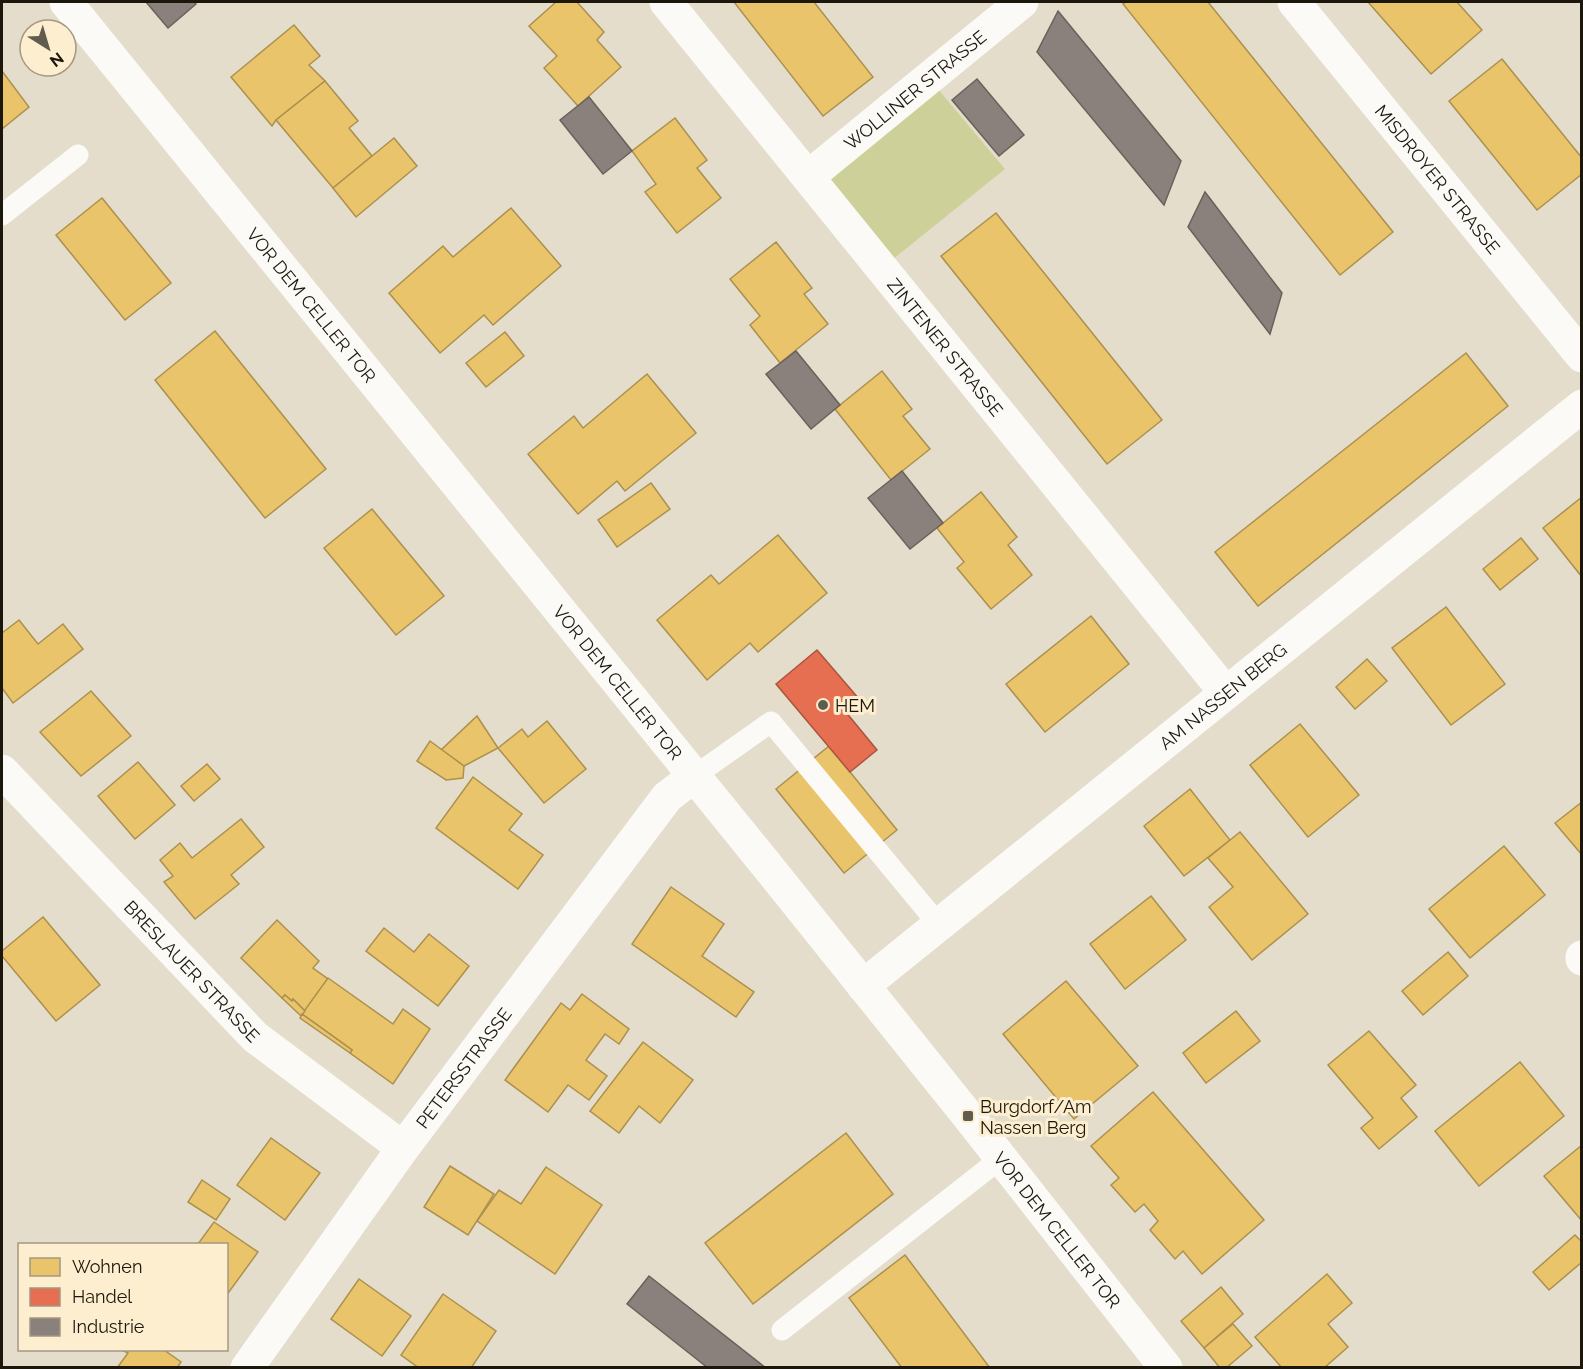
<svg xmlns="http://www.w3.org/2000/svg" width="1583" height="1369" font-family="Raleway,sans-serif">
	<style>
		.green { fill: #cdd199 }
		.homes { fill: #e9c46a; stroke: #ac904e; stroke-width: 1.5 }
		.shops { fill: #e76f51; stroke: #aa553c; stroke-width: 1.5 }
		.industry { fill: #8a817c; stroke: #69615a; stroke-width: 1.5 }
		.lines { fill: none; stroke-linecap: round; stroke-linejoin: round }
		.service { stroke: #fbfaf7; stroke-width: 21 }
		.minor { stroke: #fbfaf7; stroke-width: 33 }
		.tertiary { stroke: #fbfaf7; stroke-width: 33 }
		.poi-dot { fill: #625c4f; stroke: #fdeecf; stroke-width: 2 }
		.labels { text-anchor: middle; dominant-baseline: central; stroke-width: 6; stroke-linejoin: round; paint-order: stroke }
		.street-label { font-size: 18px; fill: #1c170c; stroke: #fdeecf }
		.poi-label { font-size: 18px; fill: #1c170c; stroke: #fdeecf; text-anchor: start }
	</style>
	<rect width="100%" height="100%" fill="#e4ddcc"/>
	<path class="green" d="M932,82L1005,169L887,264L817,177Z"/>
	<g class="homes">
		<path d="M556,2H577L604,32L597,40L621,67L578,106L544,68L557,56L529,26Z"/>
		<path d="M734,2H814L873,77L823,116Z"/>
		<path d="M1126,2H1208L1393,232L1340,275L1123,4Z"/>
		<path d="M1368,2H1457L1482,30L1431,74Z"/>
		<path d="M294,25L320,56L309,65L325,81L276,120L272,126L231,77Z"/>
		<path d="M1502,59L1582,158V174L1537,210L1449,101Z"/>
		<path d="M2,71L29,107L2,129Z"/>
		<path d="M325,81L358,121L349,128L372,156L333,188L276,120Z"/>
		<path d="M675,118L707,160L697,168L721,198L677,233L645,192L656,184L632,151Z"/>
		<path d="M394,138L417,166L356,217L333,188Z"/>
		<path d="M102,198L171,283L125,320L56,235Z"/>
		<path d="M511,208L561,266L493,325L484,315L440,353L389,293L443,246L453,257Z"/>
		<path d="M996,213L1162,420L1107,464L941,256Z"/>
		<path d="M776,242L812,288L804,294L828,324L780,363L750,325L760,316L730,279Z"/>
		<path d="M215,331L326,469L265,518L155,380Z"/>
		<path d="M505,332L524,356L486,387L466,363Z"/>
		<path d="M1466,353L1508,406L1258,606L1215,552Z"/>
		<path d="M882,371L912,409L903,416L930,449L891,480L835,409Z"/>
		<path d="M647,374L696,433L625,491L617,481L578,514L528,454L574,416L583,428Z"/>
		<path d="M651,483L670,509L617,547L598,520Z"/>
		<path d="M981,492L1017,537L1008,545L1032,575L991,609L957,568L964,562L937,528Z"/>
		<path d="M1582,497V577L1543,528Z"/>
		<path d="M372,509L444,596L396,635L324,548Z"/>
		<path d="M778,535L827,593L758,652L750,643L707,680L657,620L711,575L719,584Z"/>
		<path d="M1521,538L1538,559L1500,590L1483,569Z"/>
		<path d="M1446,607L1505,684L1451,725L1392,648Z"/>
		<path d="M1091,616L1129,664L1045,732L1006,684Z"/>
		<path d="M19,620L38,644L63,624L83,649L13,703L2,688V633Z"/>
		<path d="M1367,659L1387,681L1355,709L1336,687Z"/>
		<path d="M91,691L131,736L81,776L40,732Z"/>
		<path d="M477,716L498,748L464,766L441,750Z"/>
		<path d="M547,721L586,769L544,803L498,748L522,729L528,737Z"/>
		<path d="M1300,724L1359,795L1308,837L1250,765Z"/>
		<path d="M430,741L464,766L463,778L446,780L417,761Z"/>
		<path d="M829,746L897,830L844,873L776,789Z"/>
		<path d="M138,762L175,805L135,839L98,796Z"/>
		<path d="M207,764L220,779L194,801L181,786Z"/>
		<path d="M473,777L522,814L509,830L543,855L518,889L436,828Z"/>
		<path d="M1190,789L1230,840L1184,876L1144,826Z"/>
		<path d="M1582,802V855L1555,823Z"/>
		<path d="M241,819L264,847L231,875L239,884L195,919L164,882L173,876L160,860L180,843L192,858Z"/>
		<path d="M1240,832L1308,914L1252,960L1209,907L1233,887L1208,858Z"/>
		<path d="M1504,846L1545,895L1470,958L1429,909Z"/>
		<path d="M671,887L724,924L702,956L754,992L736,1017L632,944Z"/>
		<path d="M1151,896L1186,940L1125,989L1090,944Z"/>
		<path d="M43,917L100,985L56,1021L2,956V951Z"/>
		<path d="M277,920L319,961L313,968L328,979L305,1011L293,999L292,1001L285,995L282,998L241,958Z"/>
		<path d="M384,928L414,952L429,934L469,966L438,1006L366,951Z"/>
		<path d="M1448,952L1468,976L1423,1015L1402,991Z"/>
		<path d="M328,978L393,1024L403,1009L430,1029L393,1084L350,1053L352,1050L302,1014Z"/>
		<path d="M1066,981L1138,1066L1074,1119L1003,1034Z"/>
		<path d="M582,994L629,1029L619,1044L605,1034L586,1060L607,1076L589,1100L568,1085L548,1112L505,1080L561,1003L570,1010Z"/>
		<path d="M285,995L292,1001L293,999L305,1011L301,1016L282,998Z"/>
		<path d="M1236,1011L1260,1041L1206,1083L1183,1053Z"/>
		<path d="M302,1014L352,1050L350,1053L300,1018Z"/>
		<path d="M1369,1031L1416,1085L1401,1098L1417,1117L1379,1149L1361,1128L1373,1118L1328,1065Z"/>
		<path d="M643,1042L693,1080L660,1123L639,1106L619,1133L590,1111Z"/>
		<path d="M1520,1062L1564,1116L1479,1186L1435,1131Z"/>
		<path d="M1153,1092L1264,1220L1202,1274L1183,1251L1175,1259L1150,1230L1158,1221L1144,1204L1135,1212L1111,1185L1119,1178L1091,1146Z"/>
		<path d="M846,1133L893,1194L753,1304L705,1243Z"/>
		<path d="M271,1138L320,1173L285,1220L237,1185Z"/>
		<path d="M1582,1145V1221L1544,1176Z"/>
		<path d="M450,1166L494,1194L468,1235L424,1207Z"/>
		<path d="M546,1167L602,1205L555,1274L477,1221L499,1190L521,1204Z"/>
		<path d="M202,1180L230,1199L216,1220L188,1202Z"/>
		<path d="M214,1222L258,1252L226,1296V1244H198Z"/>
		<path d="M1575,1235L1582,1242V1262L1549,1290L1533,1272Z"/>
		<path d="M905,1255L990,1368H902L849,1298Z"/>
		<path d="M1327,1274L1352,1303L1328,1324L1348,1347L1324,1368H1282L1255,1337Z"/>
		<path d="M359,1279L411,1316L382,1356L331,1319Z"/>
		<path d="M1221,1287L1243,1314L1204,1348L1181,1321Z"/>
		<path d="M443,1294L496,1331L471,1368H419L401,1355Z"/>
		<path d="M1233,1324L1252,1346L1226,1368H1220L1204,1348Z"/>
		<path d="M122,1350H164L181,1362L177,1368H117L128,1353Z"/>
	</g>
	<path class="shops" d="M817,650L859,699L845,711L877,750L850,772L776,684Z"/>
	<g class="industry">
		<path d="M146,2H194L196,4L168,28Z"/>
		<path d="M1058,11L1181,161L1164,205L1037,52Z"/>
		<path d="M977,79L1024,135L999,156L952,100Z"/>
		<path d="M589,97L632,151L603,174L560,120Z"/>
		<path d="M1205,192L1282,293L1270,334L1188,227Z"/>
		<path d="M796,351L840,405L811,429L766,374Z"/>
		<path d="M902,471L943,523L910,549L868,498Z"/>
		<path d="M649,1276L766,1368H708L627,1304Z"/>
	</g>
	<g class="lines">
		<g class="service">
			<path d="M2,215L78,155"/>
			<path d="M693,777L771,722L939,925"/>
			<path d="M782,1330L1000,1159"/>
		</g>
		<g class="minor">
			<path id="s1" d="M666,2L1226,693"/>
			<path id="s2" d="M1294,2L1582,356"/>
			<path id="s3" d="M808,177L1022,2"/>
			<path id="s4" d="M2,771L255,1037L403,1148"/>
			<path d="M1582,957V959"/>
			<path id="s5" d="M863,986L1582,406"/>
			<path id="s6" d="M247,1368L403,1148L667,797L693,777"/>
		</g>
		<path class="tertiary" id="s7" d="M66,2L760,857L968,1116L1166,1368"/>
	</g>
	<g class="poi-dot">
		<circle cx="823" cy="705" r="6"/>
		<rect x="962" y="1110" width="12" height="12" rx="3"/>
	</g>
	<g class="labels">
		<g class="street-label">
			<text stroke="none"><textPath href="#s3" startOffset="138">WOLLINER STRASSE</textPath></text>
			<text stroke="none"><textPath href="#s2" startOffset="228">MISDROYER STRASSE</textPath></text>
			<text stroke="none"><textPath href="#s7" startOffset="390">VOR DEM CELLER TOR</textPath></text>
			<text stroke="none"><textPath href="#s1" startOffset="444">ZINTENER STRASSE</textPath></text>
			<text stroke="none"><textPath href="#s7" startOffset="876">VOR DEM CELLER TOR</textPath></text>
			<text stroke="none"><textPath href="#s5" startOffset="462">AM NASSEN BERG</textPath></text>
			<text stroke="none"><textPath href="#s4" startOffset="276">BRESLAUER STRASSE</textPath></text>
			<text stroke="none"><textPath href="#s6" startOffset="370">PETERSSTRASSE</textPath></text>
			<text stroke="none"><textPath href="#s7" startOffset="1578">VOR DEM CELLER TOR</textPath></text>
		</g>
		<g class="poi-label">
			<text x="835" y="705">HEM</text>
			<text x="980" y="1106">Burgdorf/Am<tspan x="980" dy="21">Nassen Berg</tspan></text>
		</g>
	</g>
	<rect width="1583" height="1369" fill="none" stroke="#1c170c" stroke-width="6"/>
	<rect x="18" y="1243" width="210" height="108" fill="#fdeecf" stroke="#a39881" stroke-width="1.5"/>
	<rect x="30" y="1258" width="30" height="18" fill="#e9c46a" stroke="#a39881" stroke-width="1.5"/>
	<text x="72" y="1273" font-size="18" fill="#1c170c">Wohnen</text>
	<rect x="30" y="1288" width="30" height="18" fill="#e76f51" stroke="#a39881" stroke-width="1.5"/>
	<text x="72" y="1303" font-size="18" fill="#1c170c">Handel</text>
	<rect x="30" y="1318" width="30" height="18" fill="#8a817c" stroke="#a39881" stroke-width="1.5"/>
	<text x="72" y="1333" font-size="18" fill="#1c170c">Industrie</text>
	<g transform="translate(48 48) rotate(143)"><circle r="28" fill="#fdeecf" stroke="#a39881" stroke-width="1.5"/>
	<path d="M0-4.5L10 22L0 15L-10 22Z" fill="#625c4f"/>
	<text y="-9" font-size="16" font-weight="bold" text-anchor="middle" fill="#1c170c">N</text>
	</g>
</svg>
